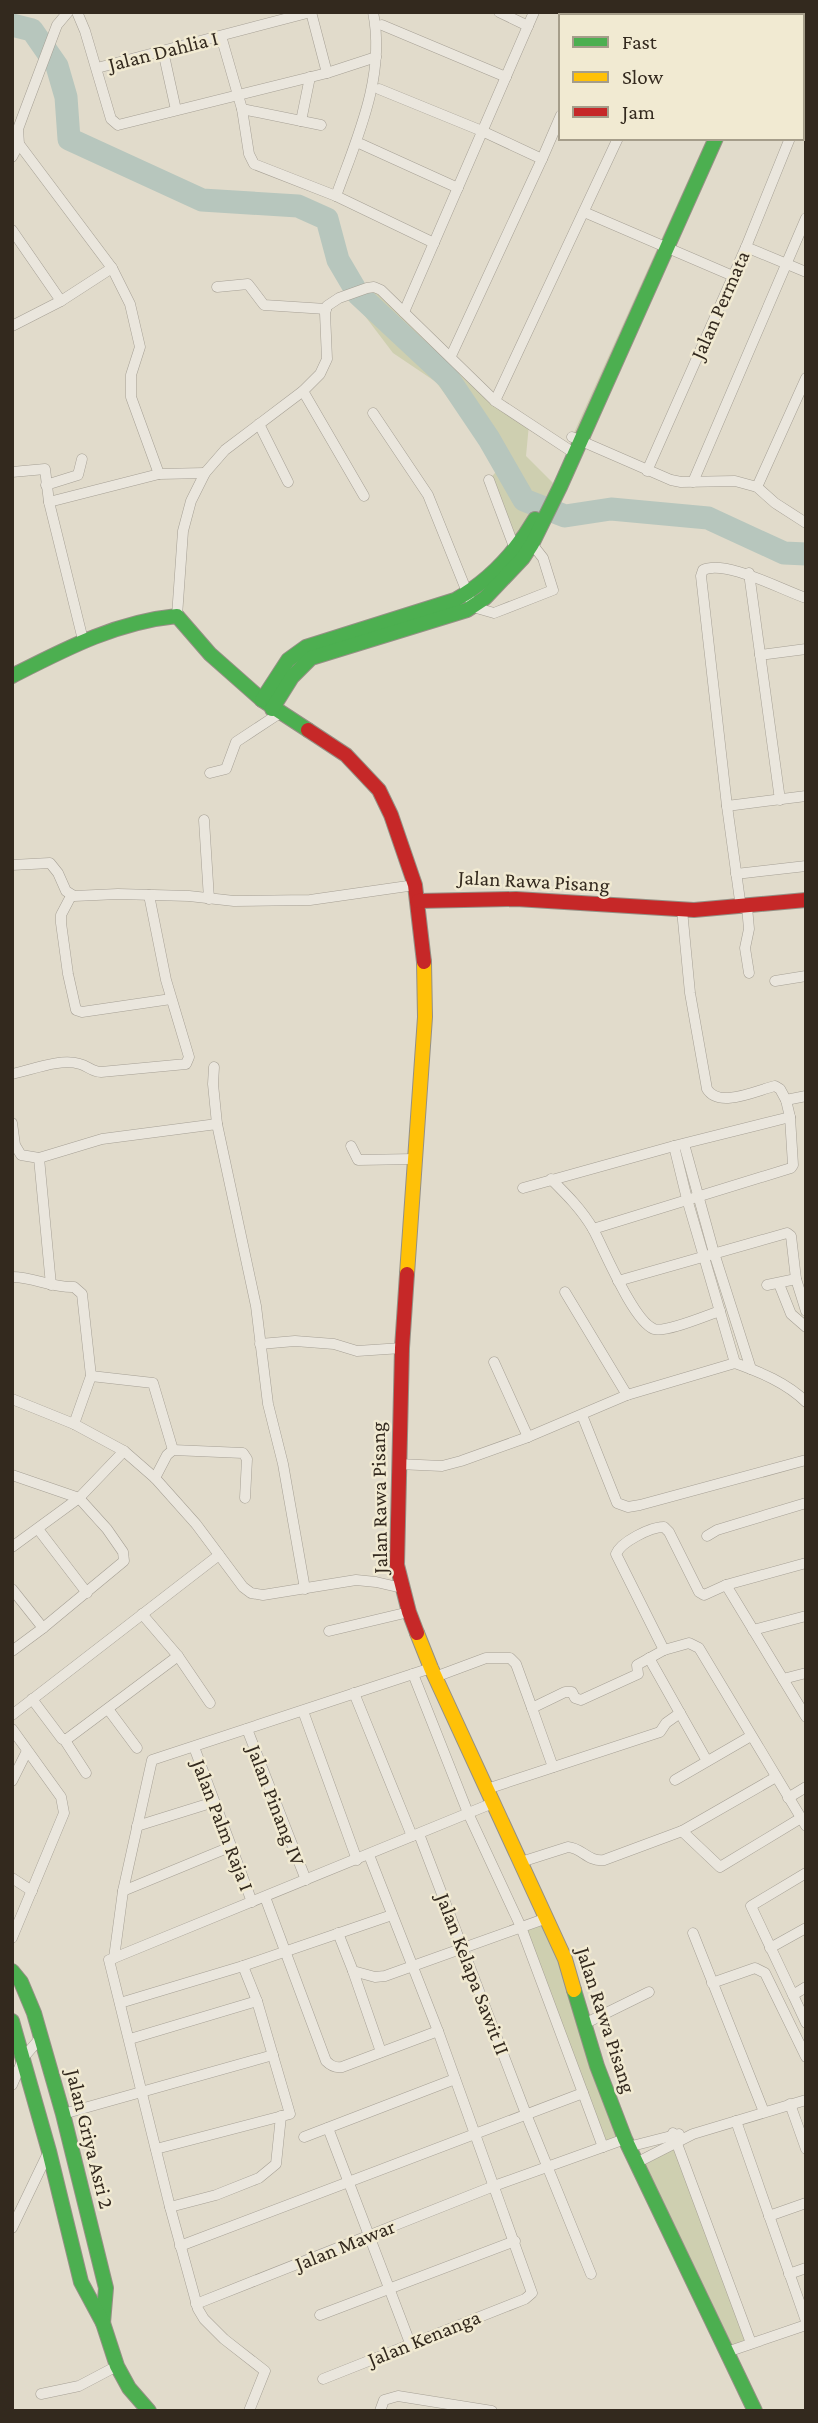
<svg xmlns="http://www.w3.org/2000/svg" width="818" height="2423" font-family="'Crimson Pro',serif">
	<style>
		.green { fill: #cecfb0 }
		.lines { fill: none; stroke-linecap: round; stroke-linejoin: round }
		.river { stroke: #b7c6bd; stroke-width: 23 }
		.street-casing { stroke: #a6a095; stroke-width: 11 }
		.fast-casing { stroke: #959085; stroke-width: 16 }
		.slow-casing { stroke: #959085; stroke-width: 16 }
		.jam-casing { stroke: #959085; stroke-width: 16 }
		.street { stroke: #eae6dd; stroke-width: 10 }
		.fast { stroke: #4caf50; stroke-width: 14 }
		.slow { stroke: #ffc107; stroke-width: 14 }
		.jam { stroke: #c62828; stroke-width: 14 }
		.labels { text-anchor: middle; dominant-baseline: central; stroke-width: 5; stroke-linejoin: round; paint-order: stroke }
		.street-label { font-size: 21px; fill: #33291e; stroke: #f1ead2 }
	</style>
	<rect width="100%" height="100%" fill="#e1dbcb"/>
	<g class="green">
		<path d="M707,138H716L579,441L572,437Z"/>
		<path d="M374,287L529,424L526,456L554,484L531,526L514,550L489,480L500,467L436,382L393,353L349,295Z"/>
		<path d="M547,1918L625,2139L603,2147L521,1927Z"/>
		<path d="M677,2143L751,2343L727,2352L636,2163Z"/>
	</g>
	<g class="lines">
		<path class="river" d="M12,25L32,30L57,66L66,97L69,139L202,200L298,206L327,219L338,260L358,294L448,378L489,439L524,500L565,516L611,509L708,518L784,553L806,554"/>
		<defs>
			<g id="street">
				<path d="M68,12L57,25L25,110L18,129L19,144L112,268L130,304L140,347L131,375V397L159,474L205,473"/>
				<path d="M77,12L85,31L111,119L118,125L327,73L376,57"/>
				<path d="M311,12L327,73"/>
				<path d="M499,12L528,26"/>
				<path d="M607,12L615,16"/>
				<path d="M382,25L506,77"/>
				<path d="M221,36L242,109L249,154L254,164L336,196L434,243"/>
				<path d="M163,51L176,110"/>
				<path d="M97,68L311,12"/>
				<path d="M379,89L482,131L542,159L451,356"/>
				<path d="M242,109L321,125"/>
				<path d="M802,109L806,100"/>
				<path d="M301,121L310,77"/>
				<path d="M361,144L458,188"/>
				<path d="M12,157L19,144"/>
				<path d="M542,159L561,115"/>
				<path d="M336,196C357,138 386,76 373,12"/>
				<path d="M584,212L733,276"/>
				<path d="M12,230L61,301"/>
				<path d="M746,247L806,272"/>
				<path d="M217,287L248,284L264,305L326,309"/>
				<path d="M404,312L534,12"/>
				<path d="M12,326L61,301L112,268"/>
				<path d="M303,391L364,496"/>
				<path d="M495,401L618,138"/>
				<path d="M373,413L428,495L473,607L494,613L553,590L543,558L532,544"/>
				<path d="M259,424L288,482"/>
				<path d="M572,437L671,480L681,482L735,481L757,487L775,503L806,523"/>
				<path d="M647,471L746,247L790,138"/>
				<path d="M12,472L45,469L49,502L83,640"/>
				<path d="M489,480L516,552"/>
				<path d="M693,482L806,218"/>
				<path d="M46,485L78,475L82,459"/>
				<path d="M757,487L806,378"/>
				<path d="M49,502L159,474"/>
				<path d="M749,573L780,800"/>
				<path d="M177,616L183,531L191,501L205,473L225,450L303,391L320,374L327,359L325,313L327,306L339,298L367,288L374,287L381,290L495,401L574,453"/>
				<path d="M760,655L806,649"/>
				<path d="M210,773L226,769L236,742L280,713"/>
				<path d="M727,806L806,796"/>
				<path d="M204,820L209,899"/>
				<path d="M12,865L50,863L58,873L66,891L74,896L118,894L189,896L234,901L310,900L415,885"/>
				<path d="M736,874L806,866"/>
				<path d="M71,896L61,915V923L68,974L76,1010L82,1012L171,999"/>
				<path d="M747,907L749,929L745,948L749,973"/>
				<path d="M741,908L727,806L701,576L703,570C725,559 782,590 806,598"/>
				<path d="M682,910L690,993L707,1089C719,1109 757,1090 775,1086L780,1089L786,1100"/>
				<path d="M775,981L806,976"/>
				<path d="M214,1067L213,1084L217,1124"/>
				<path d="M12,1074C32,1070 59,1058 80,1064C88,1066 92,1072 101,1072L186,1064L189,1057L166,980L149,895"/>
				<path d="M12,1123L15,1145L21,1155L39,1158L51,1285"/>
				<path d="M684,1144L714,1253L751,1369"/>
				<path d="M351,1146L358,1160L414,1159"/>
				<path d="M674,1146L687,1199L735,1363"/>
				<path d="M39,1158L102,1139L217,1124L256,1306L268,1404L283,1464L305,1589"/>
				<path d="M551,1179C567,1195 582,1210 593,1229C604,1249 633,1321 654,1329C666,1333 707,1315 720,1311"/>
				<path d="M523,1188L674,1146L790,1117"/>
				<path d="M593,1229L791,1168L793,1165L790,1117L786,1100L806,1096"/>
				<path d="M12,1277C34,1277 52,1288 74,1287L82,1294L91,1376L74,1424"/>
				<path d="M618,1281L787,1233L791,1236L796,1279L806,1311"/>
				<path d="M779,1284L791,1314L806,1327"/>
				<path d="M767,1285L796,1279"/>
				<path d="M565,1292L627,1395"/>
				<path d="M260,1344L295,1341L334,1344L357,1351L402,1348"/>
				<path d="M494,1362L528,1437"/>
				<path d="M91,1376L153,1383L173,1450"/>
				<path d="M12,1399L74,1424L124,1451L155,1478L196,1524L243,1587L251,1593L263,1595L356,1580L376,1582L402,1588"/>
				<path d="M582,1415L617,1503L628,1507L640,1505L806,1460"/>
				<path d="M398,1464L442,1466L461,1461L528,1437L627,1395L735,1363C760,1372 787,1383 806,1402"/>
				<path d="M12,1475L79,1498L107,1529L123,1552L124,1561L43,1628"/>
				<path d="M155,1478L167,1455L173,1450L243,1453L247,1459L245,1498"/>
				<path d="M38,1529L87,1593"/>
				<path d="M707,1536L717,1530L806,1503"/>
				<path d="M12,1547L79,1498L124,1451"/>
				<path d="M726,1585L806,1717"/>
				<path d="M12,1589L43,1628L12,1651"/>
				<path d="M142,1614L178,1656L210,1703"/>
				<path d="M753,1630L806,1616"/>
				<path d="M329,1631L409,1612"/>
				<path d="M664,1650L616,1554C621,1542 650,1527 664,1527L669,1532L699,1592L704,1595L726,1585L806,1563"/>
				<path d="M649,1658L707,1761"/>
				<path d="M413,1674L468,1813L521,1927L583,2093"/>
				<path d="M435,1677L486,1658H510L516,1664L532,1708L565,1692H572L575,1698L581,1700L638,1674L637,1665L664,1650L689,1643L699,1648L806,1826"/>
				<path d="M783,1679L806,1673"/>
				<path d="M354,1693L412,1836"/>
				<path d="M32,1699L62,1739H67L178,1656"/>
				<path d="M532,1708L553,1767"/>
				<path d="M108,1709L137,1748"/>
				<path d="M303,1711L357,1860"/>
				<path d="M12,1715L219,1555"/>
				<path d="M12,1729L61,1797L64,1813L12,1938"/>
				<path d="M247,1729L306,1880"/>
				<path d="M64,1739L86,1773"/>
				<path d="M194,1747L252,1902"/>
				<path d="M776,1777L682,1831L720,1867L801,1818"/>
				<path d="M675,1780L751,1736"/>
				<path d="M12,1781L27,1751"/>
				<path d="M487,1789L660,1732L666,1723L680,1713"/>
				<path d="M788,1798L806,1787"/>
				<path d="M137,1826L214,1802"/>
				<path d="M419,1834L526,2114L591,2274"/>
				<path d="M521,1862L568,1847C582,1848 588,1862 604,1860L682,1831"/>
				<path d="M12,1878L32,1891"/>
				<path d="M123,1891L230,1847"/>
				<path d="M265,1897L326,2061C331,2066 335,2068 342,2067L438,2031"/>
				<path d="M338,1933L353,1971L375,1977L385,1976L547,1918"/>
				<path d="M693,1933L764,2112"/>
				<path d="M770,1948L806,1928"/>
				<path d="M114,1958L123,1891L152,1760L431,1668"/>
				<path d="M353,1971L381,2052"/>
				<path d="M712,1983L755,1968L765,1973L806,2057"/>
				<path d="M806,1987L793,1995L806,2023"/>
				<path d="M793,1995L751,1906L806,1873"/>
				<path d="M120,2003L243,1966L392,1915"/>
				<path d="M586,2023L649,1992"/>
				<path d="M130,2039L257,2001"/>
				<path d="M12,2085L24,2057L42,2036"/>
				<path d="M790,2104L806,2149"/>
				<path d="M63,2114L273,2055"/>
				<path d="M736,2121L806,2321"/>
				<path d="M328,2128L410,2343"/>
				<path d="M673,2133L751,2343"/>
				<path d="M304,2137L455,2079"/>
				<path d="M628,2147L679,2134"/>
				<path d="M156,2149L290,2114L257,2001L243,1966"/>
				<path d="M636,2163L693,2134L806,2100"/>
				<path d="M170,2207L216,2195L259,2178L276,2164L281,2116"/>
				<path d="M769,2216L806,2203"/>
				<path d="M12,2228L49,2151"/>
				<path d="M180,2246L583,2093L603,2147"/>
				<path d="M789,2274L806,2268"/>
				<path d="M196,2304L494,2186L625,2139"/>
				<path d="M320,2315L515,2241"/>
				<path d="M727,2352L806,2325"/>
				<path d="M323,2379L525,2299L532,2293L438,2031L369,1855"/>
				<path d="M41,2394L79,2386L117,2366"/>
				<path d="M249,2411L265,2371L224,2339L204,2319L198,2309L170,2207L109,1960L493,1803"/>
				<path d="M380,2411L384,2400L398,2396L492,2411"/>
			</g>
			<g id="fast">
				<path d="M12,676C65,649 116,622 177,616L210,654L262,700L308,730"/>
				<path d="M262,700L288,660L306,647L455,600C489,581 515,553 535,519"/>
				<path d="M272,709L292,677L311,658L467,610L485,598L523,558L532,544L560,487L716,138"/>
				<path d="M12,1971L21,1982L34,2013L63,2114L106,2288L103,2323"/>
				<path d="M574,1990L597,2066L625,2139L755,2411"/>
				<path d="M12,2021L49,2151L81,2282L103,2323L117,2366L129,2388L149,2411"/>
			</g>
			<g id="slow">
				<path d="M760,16L762,12"/>
				<path d="M407,1274L425,1017L424,962"/>
				<path d="M417,1633L431,1668L565,1959L574,1990"/>
			</g>
			<g id="jam">
				<path d="M308,730L346,755L379,790L391,815L415,885L424,962"/>
				<path d="M418,901L516,899L694,910L806,900"/>
				<path d="M407,1274L402,1348L397,1565L409,1612L417,1633"/>
			</g>
		</defs>
		<use href="#street" class="street-casing"/>
		<use href="#fast" class="fast-casing"/>
		<use href="#slow" class="slow-casing"/>
		<use href="#jam" class="jam-casing"/>
		<use href="#street" class="street"/>
		<use href="#fast" class="fast"/>
		<use href="#slow" class="slow"/>
		<use href="#jam" class="jam"/>
	</g>
	<g class="labels">
		<g class="street-label">
			<text transform="translate(163 51) rotate(-14)">Jalan Dahlia I</text>
			<text transform="translate(720 305) rotate(-66)">Jalan Permata</text>
			<text transform="translate(534 881) rotate(3)">Jalan Rawa Pisang</text>
			<text transform="translate(379 1498) rotate(-91)">Jalan Rawa Pisang</text>
			<text transform="translate(276 1805) rotate(69)">Jalan Pinang IV</text>
			<text transform="translate(223 1825) rotate(69)">Jalan Palm Raja I</text>
			<text transform="translate(473 1974) rotate(69)">Jalan Kelapa Sawit II</text>
			<text transform="translate(606 2020) rotate(72)">Jalan Rawa Pisang</text>
			<text transform="translate(90 2139) rotate(76)">Jalan Griya Asri 2</text>
			<text transform="translate(345 2245) rotate(-22)">Jalan Mawar</text>
			<text transform="translate(424 2338) rotate(-22)">Jalan Kenanga</text>
		</g>
	</g>
	<rect width="818" height="2423" fill="none" stroke="#33291e" stroke-width="28"/>
	<rect x="559" y="14" width="245" height="126" fill="#f1ead2" stroke="#a59d8a" stroke-width="2"/>
	<rect x="573" y="37" width="35" height="10" fill="#4caf50" stroke="#a59d8a" stroke-width="2"/>
	<text x="622" y="49" font-size="21" fill="#33291e">Fast</text>
	<rect x="573" y="72" width="35" height="10" fill="#ffc107" stroke="#a59d8a" stroke-width="2"/>
	<text x="622" y="84" font-size="21" fill="#33291e">Slow</text>
	<rect x="573" y="107" width="35" height="10" fill="#c62828" stroke="#a59d8a" stroke-width="2"/>
	<text x="622" y="119" font-size="21" fill="#33291e">Jam</text>
</svg>
